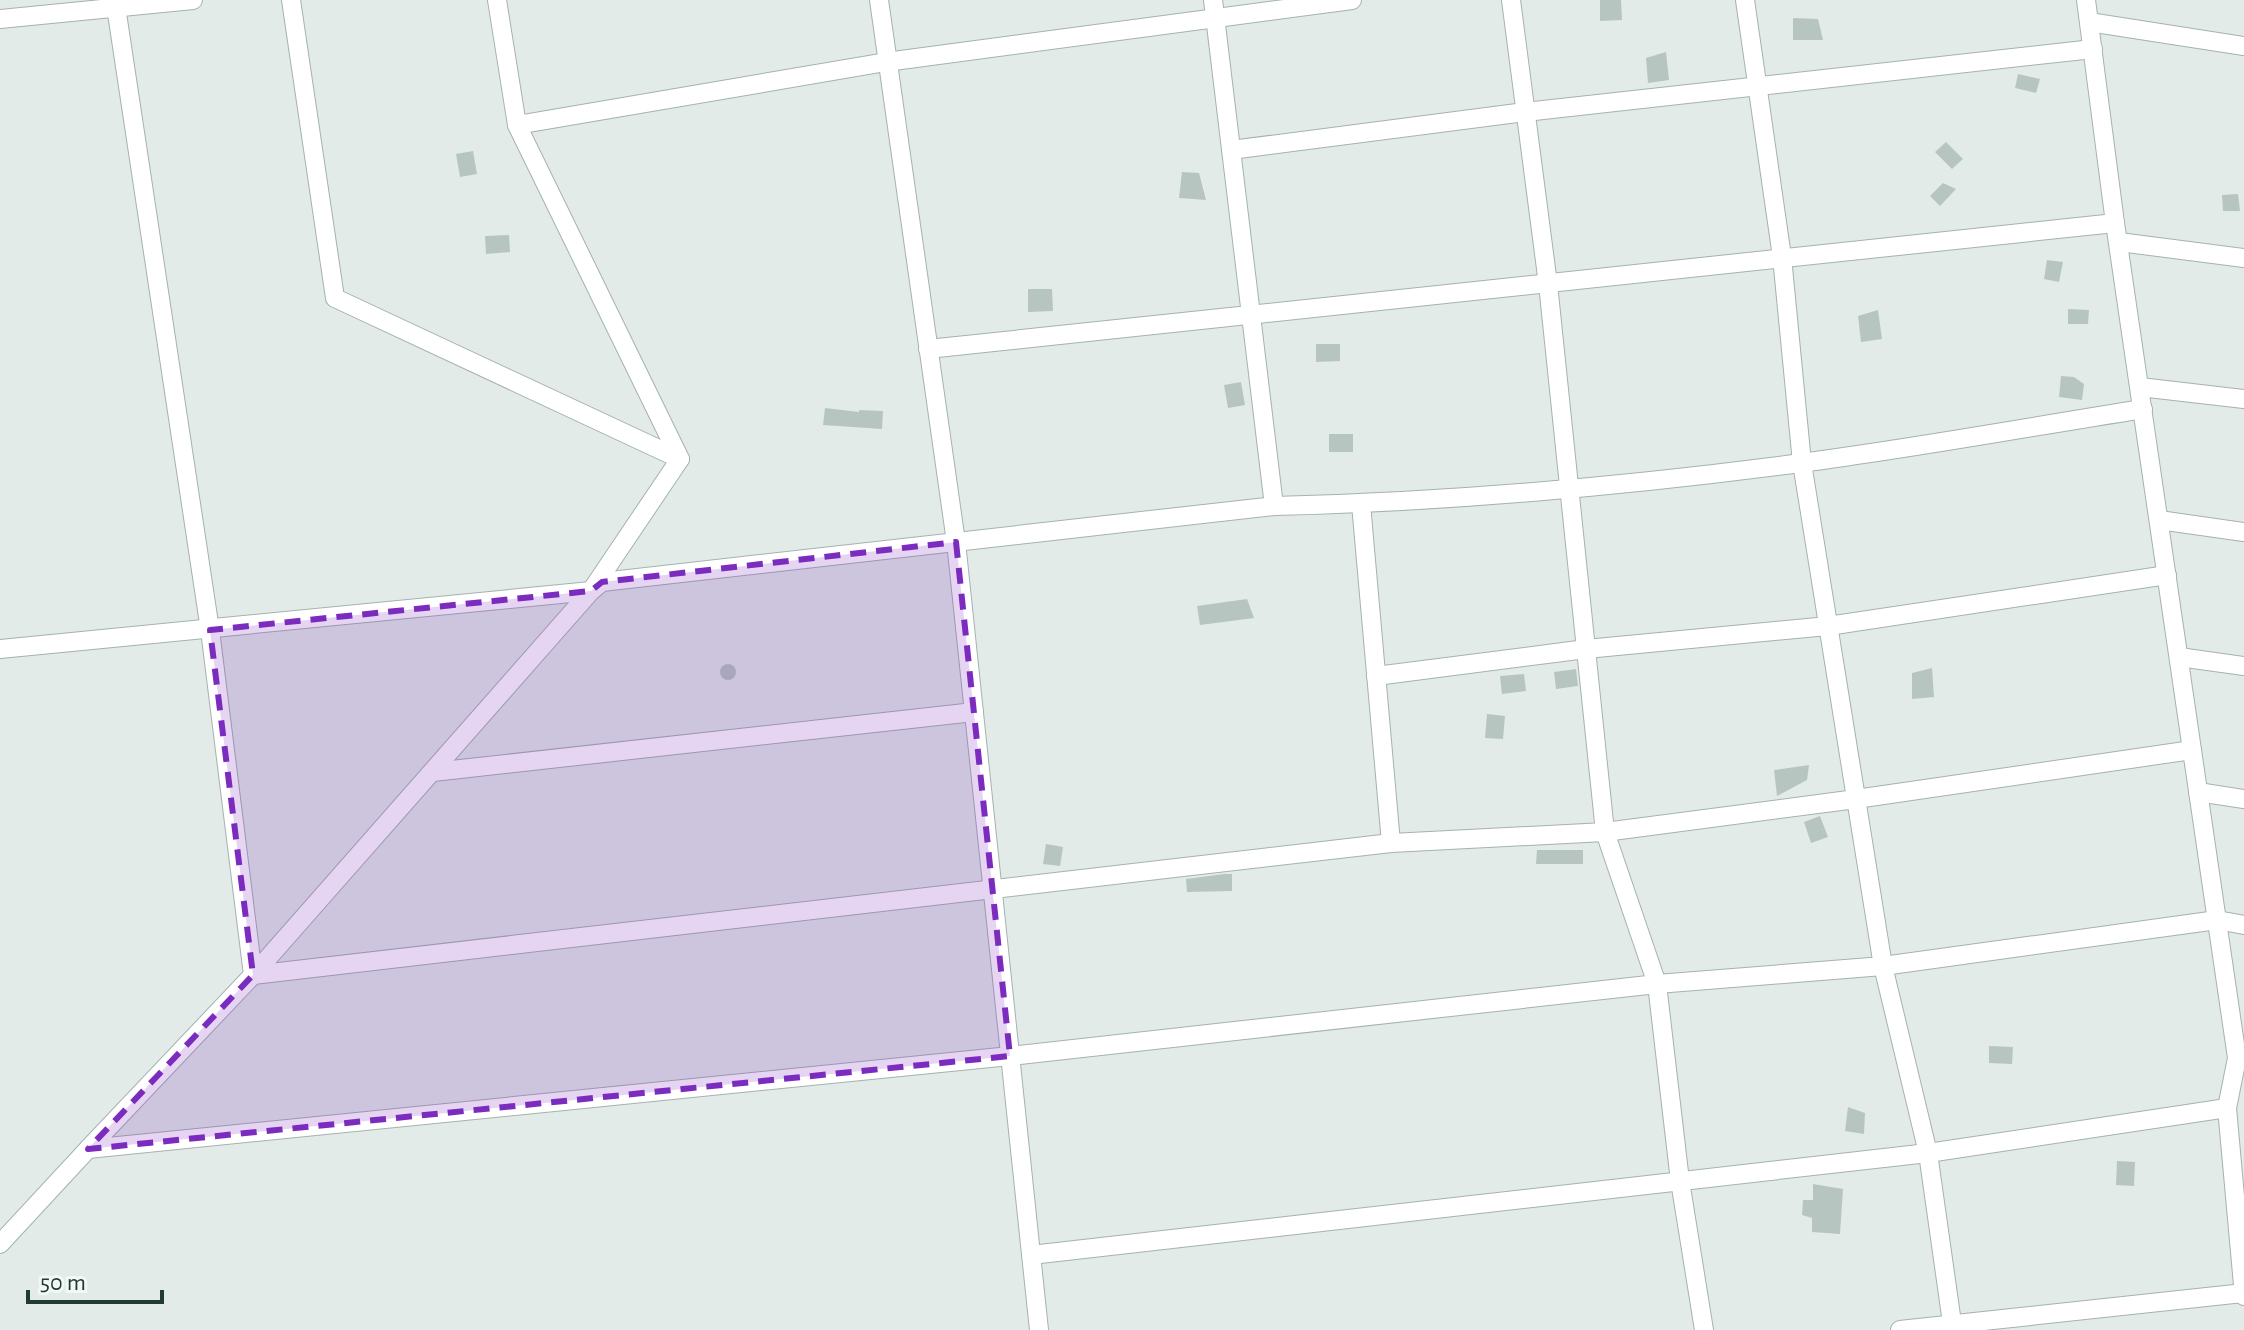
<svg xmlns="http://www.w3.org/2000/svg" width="2244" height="1330" font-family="'Alegreya Sans',sans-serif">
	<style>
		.building { fill: #b7c5c0 }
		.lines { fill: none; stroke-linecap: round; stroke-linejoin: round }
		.minor-casing { stroke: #a5b2ae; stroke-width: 20 }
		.minor { stroke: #fff; stroke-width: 18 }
		.marked { fill: #7b2cbf; fill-opacity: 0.2; stroke: #7b2cbf; stroke-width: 6; stroke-dasharray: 16 10; stroke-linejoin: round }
	</style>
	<rect width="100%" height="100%" fill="#e2ebe7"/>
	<g class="building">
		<path d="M1600,0H1621L1622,20L1600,21Z"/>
		<path d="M1793,18L1818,19L1823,40H1793Z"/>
		<path d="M1666,52L1669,80L1648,83L1646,58Z"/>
		<path d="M2018,74L2040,79L2036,93L2015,88Z"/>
		<path d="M1946,142L1963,159L1952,169L1935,152Z"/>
		<path d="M473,151L477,174L460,177L456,154Z"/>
		<path d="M1182,172L1199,173L1206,200L1179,198Z"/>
		<path d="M1943,183L1956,189L1940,206L1930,196Z"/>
		<path d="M2238,194L2240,211H2223L2222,195Z"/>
		<path d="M509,235L510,252L486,254L485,236Z"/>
		<path d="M2047,260L2063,262L2059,282L2044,279Z"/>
		<path d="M1028,289H1052L1053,311L1028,312Z"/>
		<path d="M2068,309L2089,310L2088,324H2068Z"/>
		<path d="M1878,310L1882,339L1861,342L1858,316Z"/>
		<path d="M1316,344H1340V361L1316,362Z"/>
		<path d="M2061,376L2074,377L2084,384L2082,400L2059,397Z"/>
		<path d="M1241,382L1245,405L1228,408L1224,385Z"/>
		<path d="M825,408L859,412V410L883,411L882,429L823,425Z"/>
		<rect x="1329" y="434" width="24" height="18"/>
		<path d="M1247,599L1254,618L1200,625L1197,606Z"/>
		<circle cx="728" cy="672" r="8"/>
		<path d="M1932,668L1934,697L1912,699V673Z"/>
		<path d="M1576,669L1578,686L1556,689L1554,672Z"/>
		<path d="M1524,674L1526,691L1502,694L1500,676Z"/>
		<path d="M1487,714L1505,716L1503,739L1485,738Z"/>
		<path d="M1809,765L1807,780L1777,796L1774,770Z"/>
		<path d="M1820,816L1828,837L1811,843L1804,822Z"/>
		<path d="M1046,844L1063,847L1060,866L1043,864Z"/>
		<path d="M1537,850H1583V864H1536Z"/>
		<path d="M1224,874H1232V891L1187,892L1186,879Z"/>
		<path d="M1989,1046L2013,1047L2012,1064L1989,1063Z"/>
		<path d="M1848,1107L1865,1113L1864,1134L1845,1131Z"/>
		<path d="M2117,1161L2135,1162L2134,1186L2116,1185Z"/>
		<path d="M1813,1184L1843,1189L1840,1234L1812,1232V1218L1802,1215L1803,1200H1813Z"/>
	</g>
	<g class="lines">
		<defs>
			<g id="minor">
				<path d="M115,0L210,630L253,975L1391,843L1605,832L1856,799L2192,750"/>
				<path d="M291,0L335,298L680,459"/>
				<path d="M879,0L956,542L1039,1330"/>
				<path d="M1213,0L1274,506"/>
				<path d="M1511,0L1548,284L1605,832L1657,984L1680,1181L1704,1330"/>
				<path d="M1745,0L1782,257L1802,463L1883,966L1928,1153L1953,1330"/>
				<path d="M2086,0L2115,223L2237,1058L2227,1108L2244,1296"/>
				<path d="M0,19L193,0"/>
				<path d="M2089,22L2244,46"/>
				<path d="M517,125L886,62L1352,0"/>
				<path d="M1231,150L1525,112L2093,49"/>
				<path d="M2119,242L2244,258"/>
				<path d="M928,349L2115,223"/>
				<path d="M2140,387L2244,399"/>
				<path d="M2143,409C2029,427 1915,448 1801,463C1626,486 1450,502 1274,506L602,582L591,591L253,975L88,1149L1010,1056L1657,984L1883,966L2217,920L2244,925"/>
				<path d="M1361,504L1391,843"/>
				<path d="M2159,520L2244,532"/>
				<path d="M0,649L591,591L680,459L517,125L497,0"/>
				<path d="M2179,657L2244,666"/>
				<path d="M1376,676L1586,649L1828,626L2167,575"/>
				<path d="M433,772L974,712"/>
				<path d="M2198,792L2244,799"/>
				<path d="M0,1244L88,1149"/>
				<path d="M1031,1255L1928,1153L2227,1108"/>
				<path d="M1900,1330L2244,1293"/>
			</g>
		</defs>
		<use href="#minor" class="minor-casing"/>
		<use href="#minor" class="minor"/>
	</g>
	<path class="marked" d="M956,542L1010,1056L88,1149L253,975L210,630L591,591L602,582Z"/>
	<path d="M28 1290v12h134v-12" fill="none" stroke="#233a34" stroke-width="4"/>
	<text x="40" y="1290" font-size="24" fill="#233a34" stroke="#f2f8f5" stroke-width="6" paint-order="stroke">50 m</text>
</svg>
